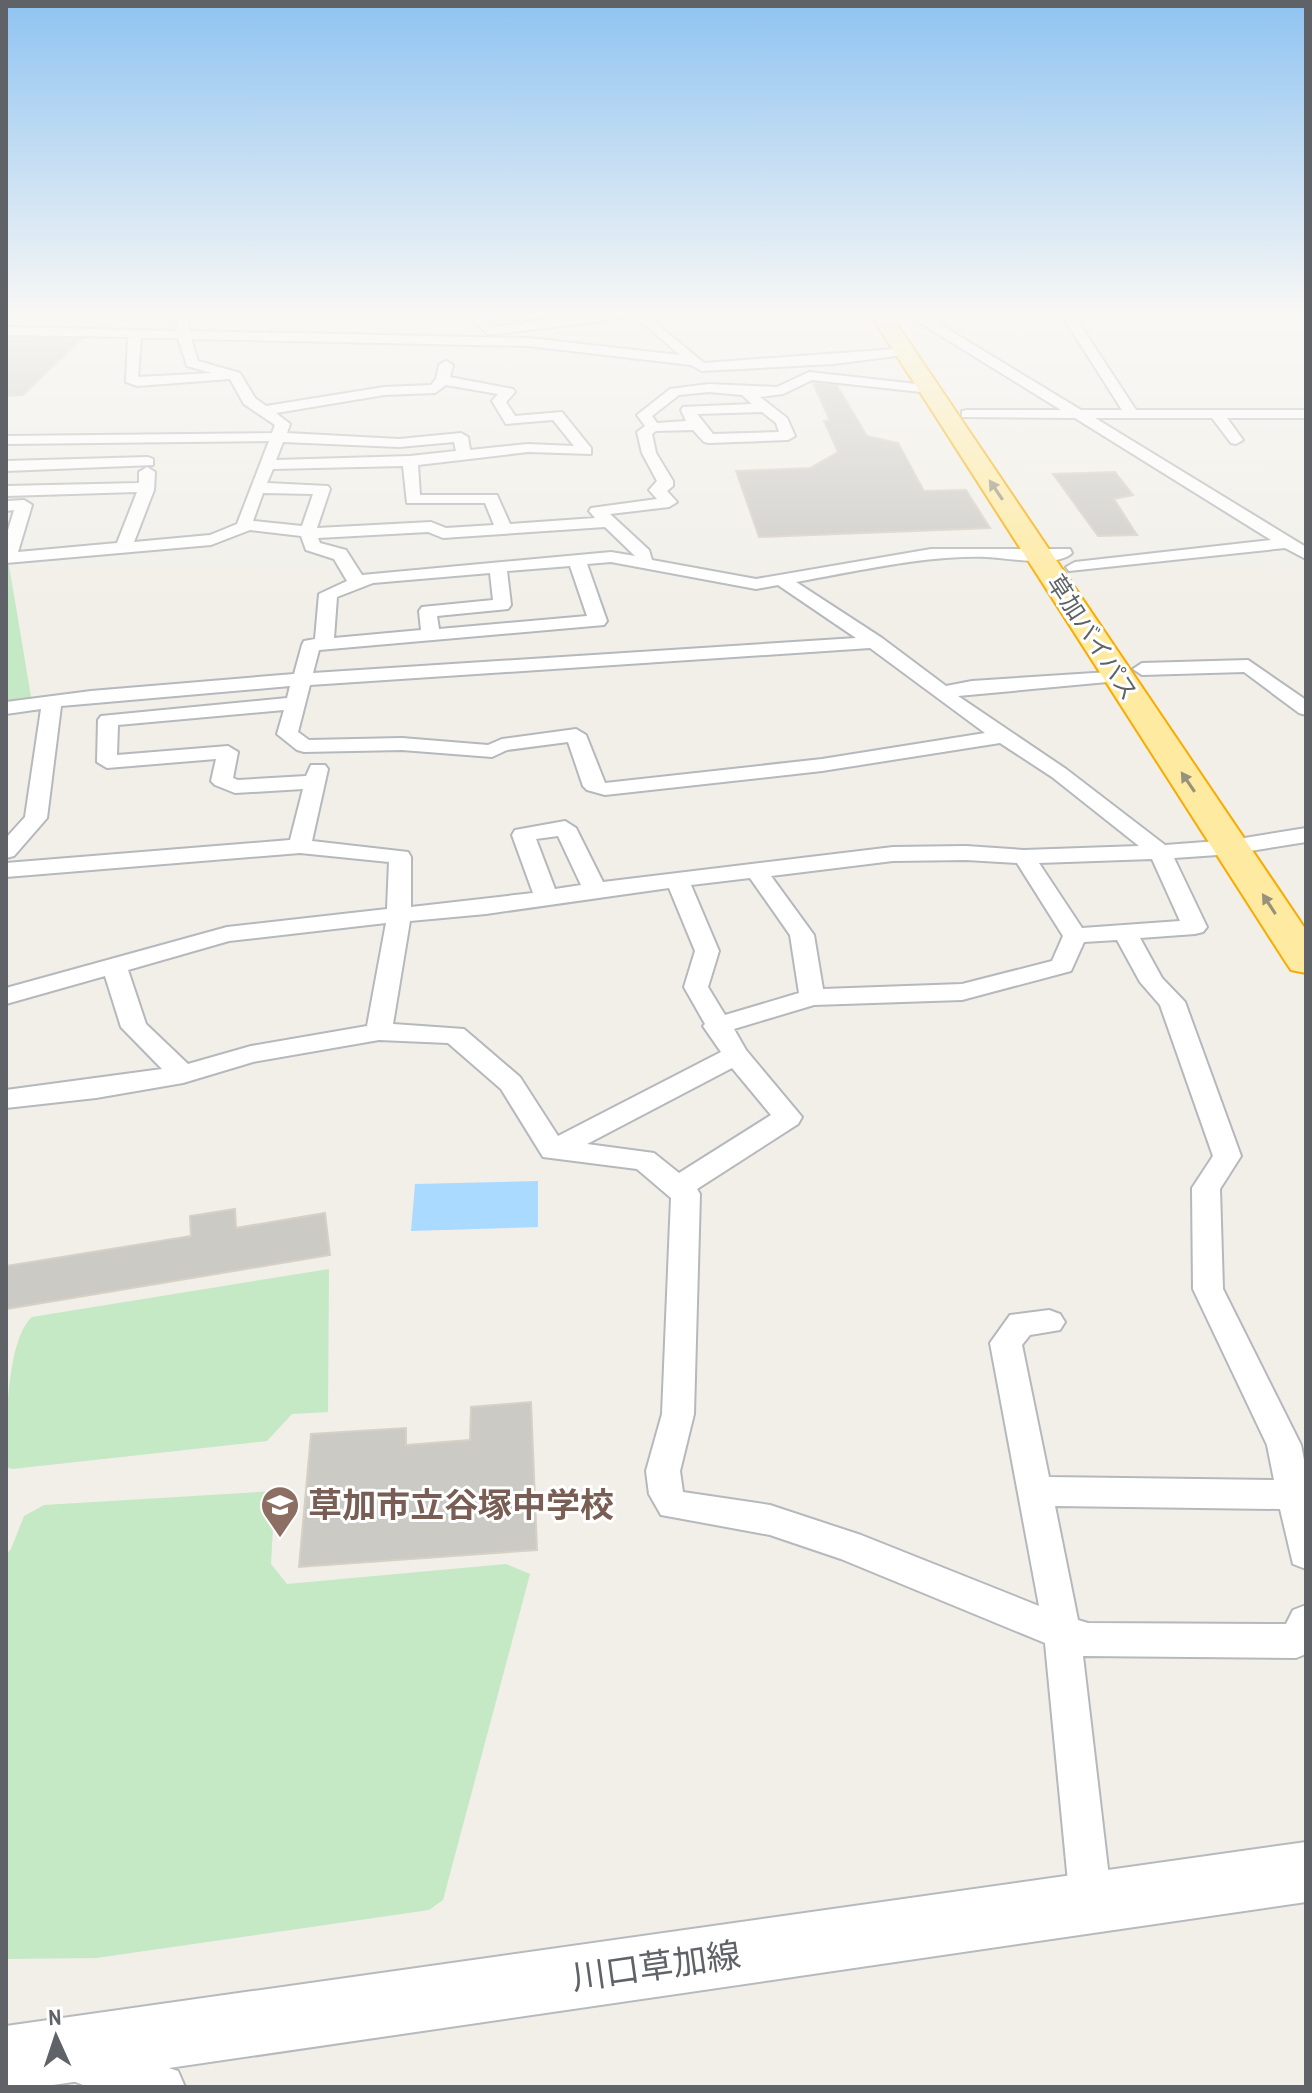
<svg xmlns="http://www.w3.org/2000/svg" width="1312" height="2093" font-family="'Archivo Narrow','Noto Sans JP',sans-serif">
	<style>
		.green { fill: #c5e8c5 }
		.water { fill: #aadaff }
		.building { fill: #cccac5; stroke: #d6d1c6; stroke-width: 2 }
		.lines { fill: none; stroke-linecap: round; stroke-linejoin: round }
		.minor-casing { stroke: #b5b8bc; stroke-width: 4 }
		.secondary-casing { stroke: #b6babf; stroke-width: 4 }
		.trunk-casing { stroke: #f9ab00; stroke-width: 4 }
		.minor { fill: #fff; fill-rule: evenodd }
		.secondary { fill: #fff; fill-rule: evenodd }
		.trunk { fill: #feeaa1; fill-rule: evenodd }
		.oneway { fill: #97927c }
		.labels { text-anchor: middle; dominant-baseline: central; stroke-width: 6; stroke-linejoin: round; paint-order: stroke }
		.far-street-label { font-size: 24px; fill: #5f6368; stroke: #fff }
		.near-education-label { font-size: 34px; font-weight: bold; fill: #785e54; stroke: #fff; text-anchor: start }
		.near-street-label { font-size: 34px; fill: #5f6368; stroke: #fff }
	</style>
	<rect width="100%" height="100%" fill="#f1efe8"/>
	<g class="green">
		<path d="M6,565H9L31,697L6,701Z"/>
		<path d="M329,1269L328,1412L292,1414L267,1441L12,1469L6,1467C6,1431 6,1340 32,1317Z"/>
		<path d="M275,1491L271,1564L287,1584L506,1564L530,1574L443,1900L429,1910L96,1958L6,1959V1554L11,1549L24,1516L44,1505Z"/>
	</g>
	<path class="water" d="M538,1181V1227L411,1231L415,1184Z"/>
	<g class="building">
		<path d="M6,338L81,339L23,395L6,396Z"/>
		<path d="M813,383L837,386L867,436L898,443L924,491L966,490L990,528L759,537L736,471L810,468L838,452L824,421H830Z"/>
		<path d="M1115,472L1133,495L1114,499L1137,535L1098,536L1053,474Z"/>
		<path d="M235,1209L236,1228L325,1213L330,1255L6,1309V1266L191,1236L190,1216Z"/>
		<path d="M531,1402L537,1550L299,1567L311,1434L406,1428V1445L470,1440L471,1407Z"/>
	</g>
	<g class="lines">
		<defs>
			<g id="minor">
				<path d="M177,314H189V331L528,338L680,355L632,314H645L704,363L909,348V354L904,355L833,364L702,371L691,365L528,346L191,339L198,361L240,373L255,398L266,406L384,387L431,385L436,379L439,365L446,361L453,365L450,377L513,389L515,392L506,402L515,416L562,412L591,448V454L528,452L418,465L420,495H497L510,524L595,518L589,511L591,508L657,499L649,490L657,481L642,453L637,432L645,426L637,415L670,389L709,384L777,387L809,372L935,386V392L930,393L812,380L783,394L760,397L787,418L795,436L788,440L709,443L704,442L693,430L656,431L652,434L656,453L673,481V486L667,491L677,502L669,507L610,514L649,550L652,560L756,579L931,549H1070L1072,553C1057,568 1008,558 987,557C924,555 859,571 796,582L882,638L946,686L972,681L1125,671L1128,675L1125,679L1118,681L958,696L1066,769L1165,845L1232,840L1306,828V842L1232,854L1174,858L1207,927L1203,932L1195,934L1140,938L1162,978L1185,1002L1241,1156L1220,1189L1223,1289L1301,1445L1306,1470V1569L1293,1564L1280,1509L1055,1506L1078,1620L1088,1623L1286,1624L1293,1610L1306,1605V1654L1296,1658L1083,1656L1112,1903L1106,1918L1091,1924L1076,1918L1070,1903L1045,1643L841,1559L770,1535L661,1515L649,1494L646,1471L662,1414L671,1198L637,1169L543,1157L501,1089L448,1043L379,1040L253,1062L183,1083L96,1098L6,1108V1090L162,1069L121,1027L105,976L6,1004V988L227,927L387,909L389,862L300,853L6,877V863L290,840L303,789L235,793L215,785L211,781L216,759L107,768L97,762L98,720L101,716L287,698L290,686L61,706L47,818L14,856L6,858V838L25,817L41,709L6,714V702L91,691L294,674L302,645L304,641L315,639L319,594L347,581L334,559L306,550L301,536L250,530L211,545L6,563V537L14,510L6,511V501L24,500L32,505L18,552L117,543L137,492L6,496V486L139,483V472L147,467L155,472L154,490L134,542L210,535L237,524L269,441L6,444V436L272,433L275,425L244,404L230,379L137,386L126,382L128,337L6,335V327L177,331ZM141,338H178L187,366L212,373L138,377ZM446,385L498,394L492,401L506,424L553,420L574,446L528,444L470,450L468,437L461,433L399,439L287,433L290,424L276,413L384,395L435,393ZM709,392L742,395L752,404L683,407L681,410L686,421L657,423L652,416L679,395ZM762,412L776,423L779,432L713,434L697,414ZM283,442L399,447L454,442L456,451L410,456L276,460ZM403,466L407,503H485L494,525L446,528L431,522L317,528L330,489L328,486L267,483L273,469ZM263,493L313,494L302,526L253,521ZM605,527L635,556L611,552L362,575L346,550L320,543L318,538L428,532L443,538ZM611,562L756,589L778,585L856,638L313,673L319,650L604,625L607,621L587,564ZM570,566L587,616L439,629L437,616L508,609L511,605L507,571ZM490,573L493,600L422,607L419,611L421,630L334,638L337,597L373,583ZM870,648L985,733L822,759L605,783L586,735L576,729L502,739L488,745L402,738L309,740L298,732L310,685ZM284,710L277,734L297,750L304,752L402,750L492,757L507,750L568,742L583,786L587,790L605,795L822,771L1000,743L1052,777L1139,846L1024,850L966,846L893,847L603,882L576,828L565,821L515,830L512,835L533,893L411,907V857L408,852L312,841L328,769L325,765H311L306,776L238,780L233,778L238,752L228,746L117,755L118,725ZM558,836L581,885L555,889L536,839ZM1152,859L1180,921L1082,928L1039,863ZM966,860L1017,863L1063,936L1052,961L962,984L823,989L814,935L771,876L893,861ZM750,878L790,935L799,993L725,1015L708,987L719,951L691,885ZM669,888L695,951L684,987L705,1024L703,1026L721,1052L558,1136L520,1077L464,1029L393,1024L410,921L486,914ZM386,923L367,1026L251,1046L188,1064L146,1024L128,970L229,941ZM1117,940L1140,982L1160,1005L1213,1156L1192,1188L1193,1289L1267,1445L1274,1480L1049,1477L1022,1345L1030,1335L1060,1330L1065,1322L1060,1314L1049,1310L1010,1315L990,1343L1039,1606L861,1535L770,1505L683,1492L680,1471L694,1414L700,1194L697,1189L798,1124L802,1117L746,1050L734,1029L814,1005L962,1000L1071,971L1084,942ZM732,1068L771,1115L679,1173L654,1153L587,1144Z"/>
				<path d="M466,314H479L492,327L595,314H630L624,318L489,335Z"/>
				<path d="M900,314H923L1081,410H1122L1061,314H1073L1136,410H1306V418H1227L1243,440L1236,444L1231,443L1212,418H1095L1306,547V559L1285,548L1069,571L1066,567L1075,562L1271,540L1075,418L962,417V411L967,410H1061L914,319Z"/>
				<path d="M148,457L153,459V465L6,471V461Z"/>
				<path d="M1248,660L1306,700V715L1299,713L1244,672L1142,675L1133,669L1142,663Z"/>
				<path d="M89,2042L178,2071L185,2087H88L73,2081L66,2065L73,2049Z"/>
			</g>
			<path id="secondary" d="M1306,1842V1902L39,2087H6V2026Z"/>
			<path id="trunk" d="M870,314H890L1306,930V973L1291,970L1285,961Z"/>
		</defs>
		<use href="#minor" class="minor-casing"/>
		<use href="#secondary" class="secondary-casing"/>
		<use href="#trunk" class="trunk-casing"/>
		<use href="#minor" class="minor"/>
		<use href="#secondary" class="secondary"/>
		<use href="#trunk" class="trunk"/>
	</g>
	<defs><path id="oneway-solid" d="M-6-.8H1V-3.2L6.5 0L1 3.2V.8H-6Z" transform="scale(2)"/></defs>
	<g class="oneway">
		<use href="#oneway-solid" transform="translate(996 490) rotate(-124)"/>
		<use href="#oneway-solid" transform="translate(1188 782) rotate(-124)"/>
		<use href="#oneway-solid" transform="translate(1269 904) rotate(-123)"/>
	</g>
	<linearGradient id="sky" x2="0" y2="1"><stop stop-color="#8fc3f1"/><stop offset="0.52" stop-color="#f9f8f5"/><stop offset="1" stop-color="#f9f8f5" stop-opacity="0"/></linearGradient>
	<rect width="1312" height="607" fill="url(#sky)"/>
	<defs>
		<symbol id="school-pin" viewBox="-11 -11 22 30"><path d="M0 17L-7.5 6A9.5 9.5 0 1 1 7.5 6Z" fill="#8d6e63" stroke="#fff"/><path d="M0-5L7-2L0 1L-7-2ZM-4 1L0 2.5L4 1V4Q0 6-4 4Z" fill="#fff"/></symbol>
	</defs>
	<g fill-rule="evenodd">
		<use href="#school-pin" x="258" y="1483" width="44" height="60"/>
	</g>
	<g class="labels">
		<g class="far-street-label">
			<text transform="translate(1093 637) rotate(57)">草加バイパス</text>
		</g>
		<g class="near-education-label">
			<text x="308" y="1505">草加市立谷塚中学校</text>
		</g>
		<g class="near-street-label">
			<text transform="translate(656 1966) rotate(-8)">川口草加線</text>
		</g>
	</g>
	<rect width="1312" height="2093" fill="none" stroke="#5f6368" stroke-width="16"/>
	<g transform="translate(56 2037) rotate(357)" stroke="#ffffff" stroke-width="6" paint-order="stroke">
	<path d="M0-6L14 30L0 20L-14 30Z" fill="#5f6368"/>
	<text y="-12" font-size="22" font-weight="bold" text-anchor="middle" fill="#5f6368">N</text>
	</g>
</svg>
